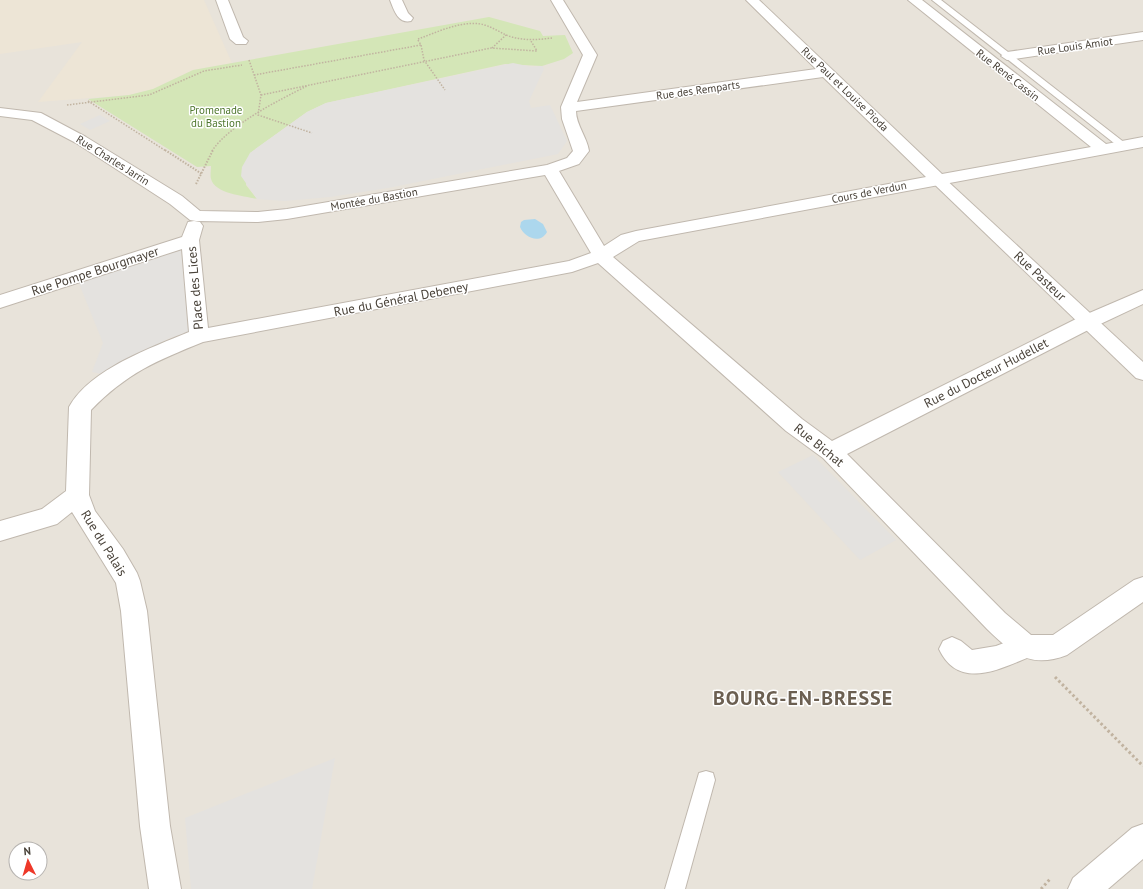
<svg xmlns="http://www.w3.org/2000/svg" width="1143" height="889" font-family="'PT Sans',sans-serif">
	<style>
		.residential { fill: #e8e3da; fill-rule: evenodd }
		.education { fill: #ede5d6 }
		.green { fill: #d4e6b7 }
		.parking { fill: #e4e2df }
		.water { fill: #acd7ed }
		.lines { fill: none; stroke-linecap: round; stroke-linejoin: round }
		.service-casing { stroke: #c0b8ae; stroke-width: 2 }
		.pedestrian-casing { stroke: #c0b8ae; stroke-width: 2 }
		.minor-casing { stroke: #c0b8ae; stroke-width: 2 }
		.path-far2 { stroke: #c1b3a0; stroke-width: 1.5; stroke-dasharray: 1.5 1.5; stroke-linecap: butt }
		.path-far1 { stroke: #c1b3a0; stroke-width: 2; stroke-dasharray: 1.5 1.5; stroke-linecap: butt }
		.path { stroke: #c1b3a0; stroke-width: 3; stroke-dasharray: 2.5 2.5; stroke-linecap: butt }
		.service { fill: #fff; fill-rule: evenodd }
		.pedestrian { fill: #fff; fill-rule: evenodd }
		.minor { fill: #fff; fill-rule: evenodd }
		.labels { text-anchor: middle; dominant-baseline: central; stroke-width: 3; stroke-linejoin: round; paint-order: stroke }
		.far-street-label { font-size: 11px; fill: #494239; stroke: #fff }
		.far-park-label { font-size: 11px; fill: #50782f; stroke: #fff }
		.street-label { font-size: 13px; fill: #494239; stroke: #fff }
		.near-district-label { font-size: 20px; font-weight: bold; letter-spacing: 1px; fill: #6b5f51; stroke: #fff }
	</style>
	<rect width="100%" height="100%" fill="#f5f1eb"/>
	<path class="residential" d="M0,0H1143V889H0ZM16,849H40V873H16Z"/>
	<path class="education" d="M0,0H204L232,63L193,70L153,89L129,95L38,102L82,42L0,54Z"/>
	<path class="green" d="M489,17L540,31L543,36L565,35L573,53L564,59L542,66L505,64L326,103L307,112L250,153L246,185L257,199C245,196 215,194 211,179C210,176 211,170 211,166L197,167L88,99L129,95L153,89L193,70Z"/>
	<g class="parking">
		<path d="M513,63L532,67L542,66L544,69L529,101L531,108L550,105L552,109L567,141L558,154L388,188L330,197L285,201L257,199L241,176L242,167L250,153L307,112L326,103Z"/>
		<path d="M100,115L110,121L90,130L80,124Z"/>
		<path d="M181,249L188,332L167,339L107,375L92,372L103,343L78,281Z"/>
		<path d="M813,455L896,540L860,560L778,472Z"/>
		<path d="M335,758L312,889H191L185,818Z"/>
	</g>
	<path class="water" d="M535,219L543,224L547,232C540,245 524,237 520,227L521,222L524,220Z"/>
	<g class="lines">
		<defs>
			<g id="service">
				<path d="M932,0H941L1125,143L1127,145L1125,147H1119Z"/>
				<path d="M706,771L713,773L715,780L685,889H665L697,780L699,773Z"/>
			</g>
			<g id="pedestrian">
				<path d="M1143,32V40L1007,60L1001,56L1007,52Z"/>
				<path d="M937,174L942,176L1143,362V380L1136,378L932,182L929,179L932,176Z"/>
				<path d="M1025,635L1034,639L1038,647L1034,655C1002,668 959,692 939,649L943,641L952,637L961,641L972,650L996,646Z"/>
			</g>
			<g id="minor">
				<path d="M216,0H228L243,37L248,41L246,44H236L230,39Z"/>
				<path d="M390,0H402L408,13L413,18L411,21C398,24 394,10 390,0Z"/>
				<path d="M551,0H563L597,55L577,102L816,69L746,0H759L942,174L1091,147L908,0H922L1106,144L1143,137V147L639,241L613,257L802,419L832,441L1080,317L1143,290V304L1094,327L847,454L1005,613L1031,635H1053L1134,580L1143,577V602L1067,655C1031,669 1013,654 987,629L823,458L786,431L598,263L572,272L203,342C156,361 127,373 91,410L89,495L95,511L123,549L137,573L140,581L147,611L170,826L181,889H149L140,826L121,611L116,583L72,512L57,524L0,541V521L42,509L66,491L69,407C90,369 151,348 189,332L182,249L0,308V295L182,237L188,222L194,221L200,222L203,226L199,240L208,328L569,261L591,253L545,175L287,219L258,222L196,221L190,220L170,204L76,143L32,120L0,116V108L41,113L86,137L182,196L200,211L258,212L287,209L547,165L567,158L573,151L562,119L561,107L583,55ZM823,77L926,177L636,231L621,235L604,246L559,171L579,164L589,151C587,137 576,125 576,111Z"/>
				<path d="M1143,824V859L1108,889H1068L1073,878L1132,828Z"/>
			</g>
		</defs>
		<use href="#service" class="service-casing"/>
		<use href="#pedestrian" class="pedestrian-casing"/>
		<use href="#minor" class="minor-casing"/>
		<g class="path-far2">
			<path d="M418,39C438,32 459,21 481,24C490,26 498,31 506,35C521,41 537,40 552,38"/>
			<path d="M418,40L421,45L424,60L445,90"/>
			<path d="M492,48L506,35"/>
			<path d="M249,60L261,95L258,115L312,133"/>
			<path d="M254,75L421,45"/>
			<path d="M261,95L491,48L537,51L531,41"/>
			<path d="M88,101L166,151"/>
			<path d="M67,105L149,95L204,71L242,65"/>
			<path d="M212,151C229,125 279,100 307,86"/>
		</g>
		<g class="path-far1">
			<path d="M165,150L202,174"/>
			<path d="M196,184L213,150"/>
		</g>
		<g class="path">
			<path d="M1055,677L1143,766"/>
			<path d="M1041,889L1051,878"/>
		</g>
		<use href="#service" class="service"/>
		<use href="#pedestrian" class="pedestrian"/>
		<use href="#minor" class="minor"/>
	</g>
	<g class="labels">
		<g class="far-street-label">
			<text transform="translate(1075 46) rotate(-8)">Rue Louis Amiot</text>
			<text transform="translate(1008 75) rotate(38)">Rue René Cassin</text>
			<text transform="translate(845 89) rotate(44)">Rue Paul et Louise Pioda</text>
			<text transform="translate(698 90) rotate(-8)">Rue des Remparts</text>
			<text transform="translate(113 160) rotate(32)">Rue Charles Jarrin</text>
			<text transform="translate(869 192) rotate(-11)">Cours de Verdun</text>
			<text transform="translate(374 199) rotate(-10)">Montée du Bastion</text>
		</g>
		<g class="far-park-label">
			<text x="216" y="110">Promenade<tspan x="216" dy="13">du Bastion</tspan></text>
		</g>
		<g class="street-label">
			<text transform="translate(95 271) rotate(-18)">Rue Pompe Bourgmayer</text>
			<text transform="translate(1040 276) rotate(43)">Rue Pasteur</text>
			<text transform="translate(195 288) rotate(-95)">Place des Lices</text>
			<text transform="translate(401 299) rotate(-11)">Rue du Général Debeney</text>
			<text transform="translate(986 373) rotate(-27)">Rue du Docteur Hudellet</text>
			<text transform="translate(819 445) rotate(39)">Rue Bichat</text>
			<text transform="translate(104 543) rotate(58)">Rue du Palais</text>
		</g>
		<g class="near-district-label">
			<text x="803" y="698">BOURG-EN-BRESSE</text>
		</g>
	</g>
	<g transform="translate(28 861) rotate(355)"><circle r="19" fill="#ffffff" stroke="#b6b3b0"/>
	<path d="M0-3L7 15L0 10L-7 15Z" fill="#ee3829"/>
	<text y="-6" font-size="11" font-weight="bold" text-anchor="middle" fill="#494239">N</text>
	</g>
</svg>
